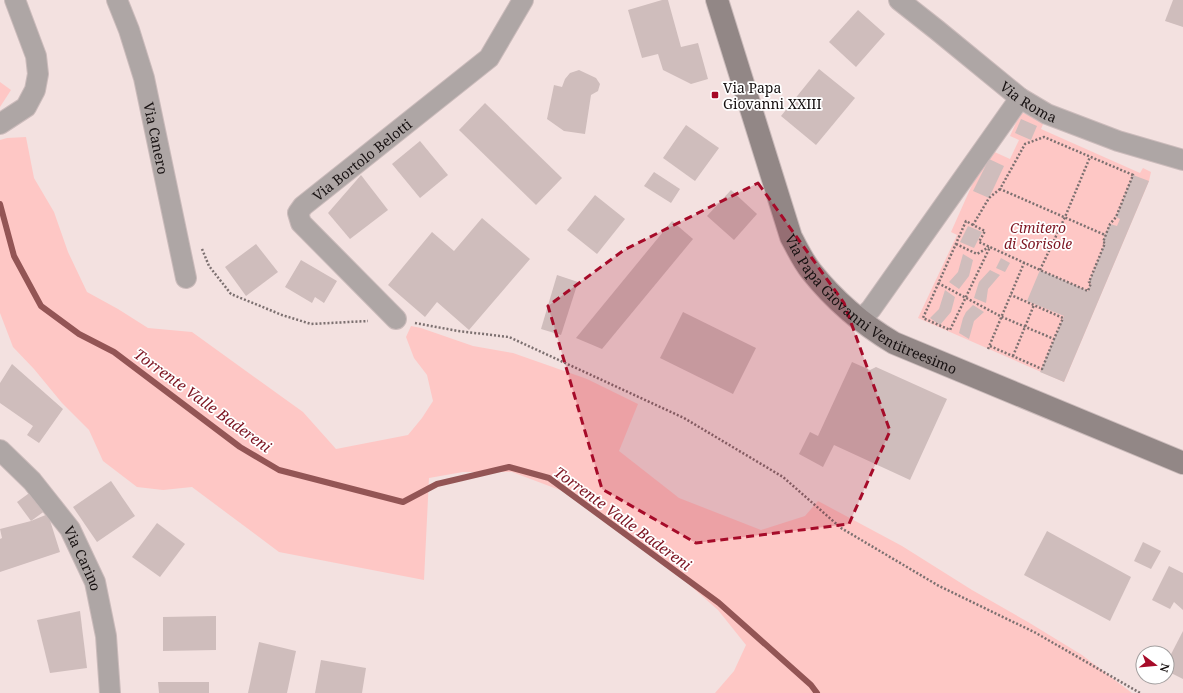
<svg xmlns="http://www.w3.org/2000/svg" width="1183" height="693" font-family="'Noto Serif',serif">
	<style>
		.green { fill: #fec7c5 }
		.lines { fill: none; stroke-linecap: round; stroke-linejoin: round }
		.stream { stroke: #935555; stroke-width: 6 }
		.building { fill: #cfbdbc }
		.street-casing { stroke: #cbbbbb; stroke-width: 22 }
		.secondary-casing { stroke: #cbbbbb; stroke-width: 24 }
		.path { stroke: #7c7070; stroke-width: 2.5; stroke-dasharray: 2 2; stroke-linecap: butt }
		.street { stroke: #aea6a5; stroke-width: 20 }
		.secondary { stroke: #928786; stroke-width: 22 }
		.marked { fill: #a60b29; fill-opacity: 0.2; stroke: #a60b29; stroke-width: 3; stroke-dasharray: 8 5; stroke-linejoin: round }
		.poi-dot { fill: #a60b29; stroke: #fff; stroke-width: 1.5 }
		.labels { text-anchor: middle; dominant-baseline: central; stroke-width: 3.5; stroke-linejoin: round; paint-order: stroke }
		.poi-label { font-size: 14px; fill: #161010; stroke: #fff; text-anchor: start }
		.street-label { font-size: 14px; fill: #161010; stroke: #fff }
		.park-label { font-size: 14px; font-style: italic; fill: #7e1723; stroke: #fff }
		.water-label { font-size: 15px; font-style: italic; fill: #7c1421; stroke: #fff }
	</style>
	<rect width="100%" height="100%" fill="#f3e1e0"/>
	<g class="green">
		<path d="M0,82L11,90L0,107Z"/>
		<path d="M1021,112L1044,122L1041,129L1140,173L1143,168L1151,172L1149,181L1064,382L918,318L957,235L951,232L988,149L1010,159L1019,140L1010,136Z"/>
		<path d="M26,137L34,178L54,212L68,252L87,292L118,309L148,328L192,332L303,412L336,449L408,435L422,418L433,401L427,375L414,358L406,337L411,326L421,328L473,346L513,353L587,379L638,404L619,451L679,498L761,530L805,516L818,501L902,546L972,590L1028,622L1082,655L1132,693H715L734,671L746,645L718,610L669,567L616,525L573,495L512,472H463L429,478L424,580L279,552L192,487L163,490L137,487L103,461L89,430L62,403L34,369L13,347L0,313V140L7,138Z"/>
	</g>
	<g class="lines">
		<path class="stream" d="M0,204L14,256L41,306L79,334L114,352L240,447L279,470L403,502L437,484L509,467L549,478L719,603L811,685L817,693"/>
	</g>
	<g class="building">
		<path d="M662,0H668L681,47L698,43L708,79L691,84L663,70L658,54L642,58L628,10Z"/>
		<path d="M1173,0H1183V27L1165,21Z"/>
		<path d="M858,10L885,34L856,67L829,42Z"/>
		<path d="M819,69L855,98L816,145L781,116Z"/>
		<path d="M579,70L596,78L600,84L598,91L591,95L585,134L564,131L547,119L554,85L562,87L565,79L570,73Z"/>
		<path d="M485,103L562,178L536,205L459,130Z"/>
		<path d="M1021,119L1037,126L1031,140L1015,133Z"/>
		<path d="M686,125L719,148L695,181L663,158Z"/>
		<path d="M420,141L448,175L420,198L392,164Z"/>
		<path d="M989,159L1004,166L989,198L973,191Z"/>
		<path d="M654,172L680,189L671,203L644,186Z"/>
		<path d="M361,175L388,210L350,239L328,213Z"/>
		<path d="M1133,175L1149,181L1064,382L1040,372L1064,316L1027,301L1040,270L1088,291L1091,283L1089,282L1105,243L1103,242L1105,235L1110,224L1117,226L1120,219L1116,217Z"/>
		<path d="M731,190L757,214L734,240L707,216Z"/>
		<path d="M595,195L625,219L597,254L567,230Z"/>
		<path d="M482,218L530,259L469,330L437,302L425,317L388,285L432,232L454,251Z"/>
		<path d="M672,221L693,239L602,349L576,338Z"/>
		<path d="M968,226L982,232L974,248L960,242Z"/>
		<path d="M256,244L278,272L246,296L225,267Z"/>
		<path d="M963,254L973,260L969,276L959,289L949,282L958,272Z"/>
		<path d="M1001,258L1010,263L1005,272L996,268Z"/>
		<path d="M301,260L337,281L324,303L315,297L312,303L285,287Z"/>
		<path d="M990,270L1000,275L988,289L986,303L974,298L979,282Z"/>
		<path d="M557,275L578,282L561,335L541,329Z"/>
		<path d="M945,290L955,297L951,312L940,325L930,318L939,309Z"/>
		<path d="M973,305L984,312L974,321L969,339L959,333L963,318L966,312Z"/>
		<path d="M683,312L756,348L733,394L660,358Z"/>
		<path d="M852,362L870,370L876,367L947,399L910,480L834,445L823,467L799,454L810,432L818,436Z"/>
		<path d="M12,364L63,409L39,443L27,435L33,426L0,403V383Z"/>
		<path d="M111,481L135,516L97,542L73,507Z"/>
		<path d="M32,491L46,510L31,521L17,502Z"/>
		<path d="M48,514L60,552L0,572V539L2,538L0,529L31,521Z"/>
		<path d="M157,523L185,544L160,577L132,557Z"/>
		<path d="M1047,531L1131,577L1110,621L1024,575Z"/>
		<path d="M1143,542L1161,551L1151,569L1134,561Z"/>
		<path d="M1169,566L1183,573V610L1174,602L1170,609L1152,600Z"/>
		<path d="M80,611L87,668L50,673L37,620Z"/>
		<path d="M216,616V650L163,651V617Z"/>
		<path d="M1183,631V679L1167,671V662Z"/>
		<path d="M259,642L296,651L287,693H248Z"/>
		<path d="M321,660L366,668L362,693H315Z"/>
		<path d="M158,682H209V693H159Z"/>
	</g>
	<g class="lines">
		<defs>
			<g id="street">
				<path id="s1" d="M117,0L129,30L144,78L186,278"/>
				<path id="s2" d="M899,0L937,30L1020,98L1047,114L1118,141L1183,160"/>
				<path d="M0,124L26,107L35,90L38,74L36,56L15,0"/>
				<path id="s3" d="M396,319L301,223L298,213L303,206L489,58L523,0"/>
				<path d="M860,320L871,309L1020,98"/>
				<path id="s4" d="M0,450L32,481L70,529L95,582L106,636L110,693"/>
			</g>
			<g id="secondary">
				<path id="s5" d="M717,0L791,237C797,248 803,261 811,271C834,300 862,324 894,343L1183,463"/>
			</g>
		</defs>
		<use href="#street" class="street-casing"/>
		<use href="#secondary" class="secondary-casing"/>
		<g class="path">
			<path d="M1000,189L989,198L973,225L985,231L979,242L1040,270L1088,291L1091,283L1089,282L1105,243L1103,242L1110,224L1116,217L1133,175L1044,137L1025,144L1000,189L1105,235"/>
			<path d="M973,225L966,221L923,318L950,330L990,247"/>
			<path d="M956,244L977,254L989,247"/>
			<path d="M202,249L209,266L231,294L282,315L311,324L368,321"/>
			<path d="M1040,270L1065,217L1090,157"/>
			<path d="M938,283L1002,317L1054,339L1063,318L1011,295"/>
			<path d="M415,323L458,331L509,337L684,418L783,477L841,528L939,586L1036,633L1140,693"/>
			<path d="M990,346L1042,369L1054,339"/>
			<path d="M988,349L1024,263"/>
			<path d="M1013,356L1034,305"/>
		</g>
		<use href="#street" class="street"/>
		<use href="#secondary" class="secondary"/>
	</g>
	<path class="marked" d="M758,183L844,303L890,431L849,524L696,543L602,489L548,306L624,250Z"/>
	<rect class="poi-dot" x="711" y="91" width="8" height="8" rx="2"/>
	<g class="labels">
		<g class="poi-label">
			<text x="723" y="87">Via Papa<tspan x="723" dy="16">Giovanni XXIII</tspan></text>
		</g>
		<g class="street-label">
			<text stroke="none"><textPath href="#s2" startOffset="165">Via Roma</textPath></text>
			<text stroke="none"><textPath href="#s1" startOffset="144">Via Canero</textPath></text>
			<text stroke="none"><textPath href="#s3" startOffset="229">Via Bortolo Belotti</textPath></text>
			<text stroke="none"><textPath href="#s5" startOffset="356">Via Papa Giovanni Ventitreesimo</textPath></text>
			<text stroke="none"><textPath href="#s4" startOffset="138">Via Carino</textPath></text>
		</g>
		<g class="park-label">
			<text x="1038" y="227">Cimitero<tspan x="1038" dy="16">di Sorisole</tspan></text>
		</g>
		<g class="water-label">
			<text transform="translate(203 400) rotate(36)">Torrente Valle Badereni</text>
			<text transform="translate(623 518) rotate(36)">Torrente Valle Badereni</text>
		</g>
	</g>
	<g transform="translate(1155 665) rotate(106)"><circle r="19" fill="#ffffff" stroke="#a29f9f"/>
	<path d="M0-3L7 15L0 10L-7 15Z" fill="#a60b29"/>
	<text y="-6" font-size="11" font-weight="bold" text-anchor="middle" fill="#161010">N</text>
	</g>
</svg>
